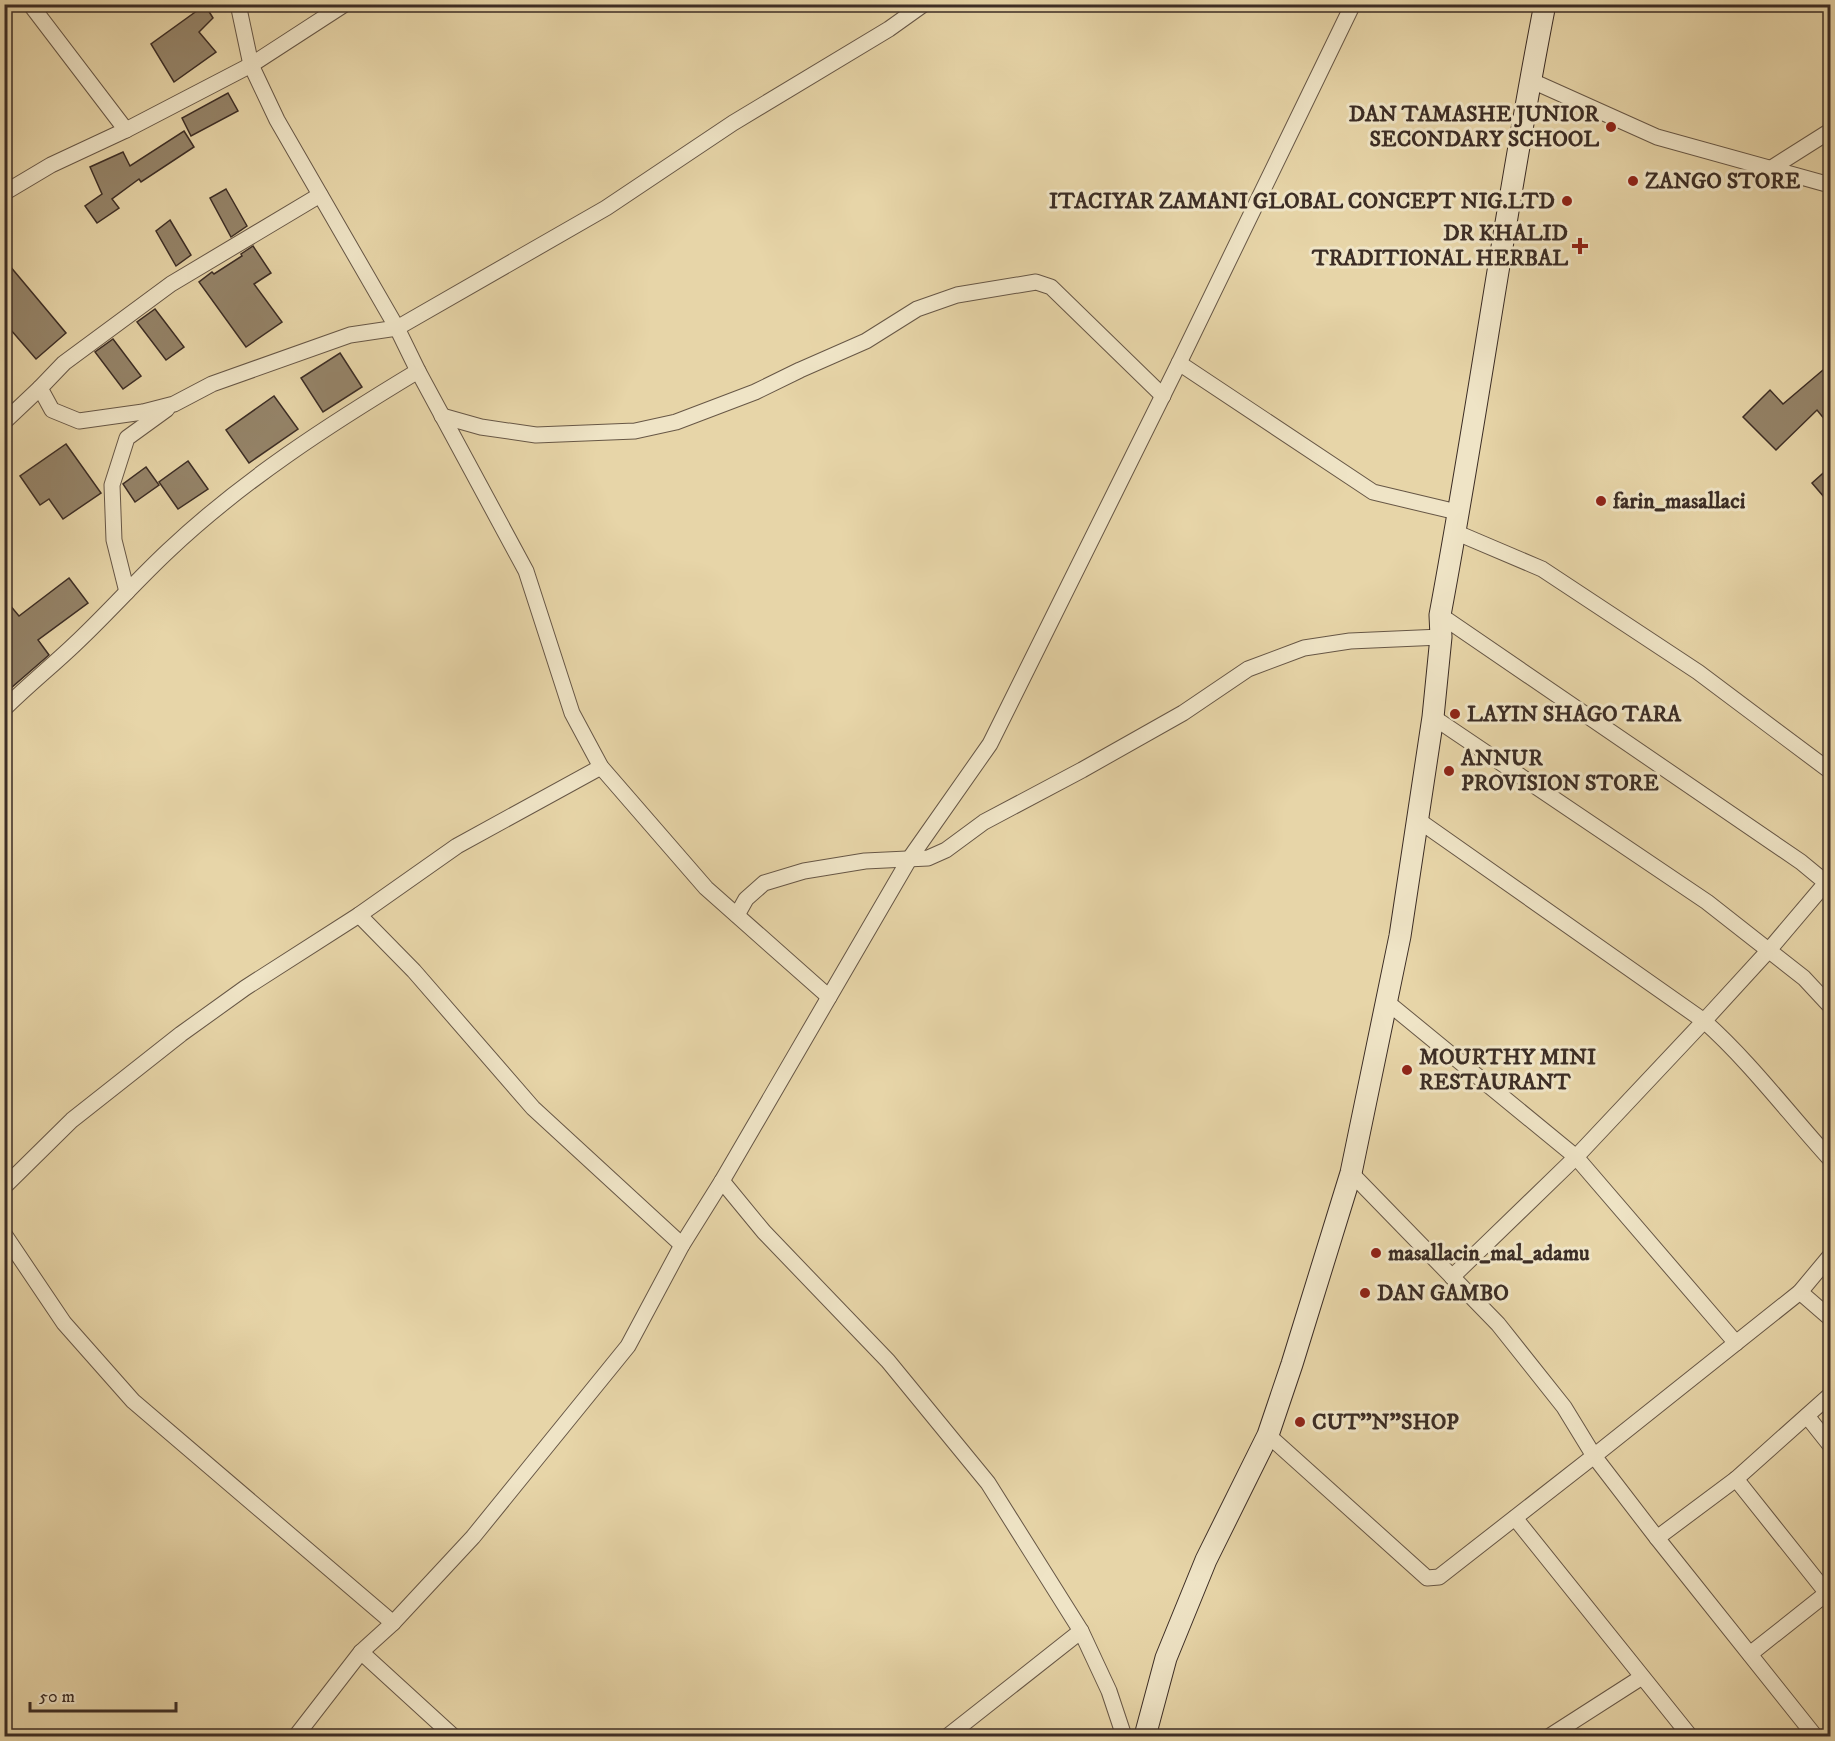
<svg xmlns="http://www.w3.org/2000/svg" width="1835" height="1741" font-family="'IM FELL DW Pica',serif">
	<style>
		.building { fill: #958469; stroke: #3c2d25; stroke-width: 1.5 }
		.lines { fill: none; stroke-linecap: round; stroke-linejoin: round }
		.street-casing { stroke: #675746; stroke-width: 17 }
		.secondary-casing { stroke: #3c2d25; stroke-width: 23 }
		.street { stroke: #efe4c6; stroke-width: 15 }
		.secondary { stroke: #efe4c6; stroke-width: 21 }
		.poi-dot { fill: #8f2418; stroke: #efe4c6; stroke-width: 2 }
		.labels { text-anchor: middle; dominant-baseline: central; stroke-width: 6; stroke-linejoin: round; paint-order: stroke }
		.poi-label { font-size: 22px; font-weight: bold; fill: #3c2d25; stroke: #efe4c6; text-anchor: start }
	</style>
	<rect width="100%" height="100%" fill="#e7d5a8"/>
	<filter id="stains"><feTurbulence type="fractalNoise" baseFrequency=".00333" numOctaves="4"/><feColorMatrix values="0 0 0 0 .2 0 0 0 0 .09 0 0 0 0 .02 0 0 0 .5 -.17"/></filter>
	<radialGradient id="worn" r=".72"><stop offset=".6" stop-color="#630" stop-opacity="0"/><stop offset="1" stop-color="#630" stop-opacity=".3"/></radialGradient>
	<g class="building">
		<path d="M205,5L213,18L199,32L216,52L174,82L151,44Z"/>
		<path d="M228,93L238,111L191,136L182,118Z"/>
		<path d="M184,131L194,147L141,182L139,179L112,199L119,208L97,223L85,206L102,194L90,167L123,152L130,166Z"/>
		<path d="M226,189L247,226L231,237L210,198Z"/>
		<path d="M170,220L191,255L176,266L156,231Z"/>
		<path d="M253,246L271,273L254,284L282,322L246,347L199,282L212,272L214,274L242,256L241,254Z"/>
		<path d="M4,259L66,333L36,359L4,322Z"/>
		<path d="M155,309L184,347L166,360L137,322Z"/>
		<path d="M113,339L141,376L123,389L95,352Z"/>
		<path d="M340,353L362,387L323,412L301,378Z"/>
		<path d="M1830,364V426L1817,410L1776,450L1743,417L1770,390L1783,404Z"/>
		<path d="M274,396L298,429L249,463L226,430Z"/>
		<path d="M66,444L101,493L63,519L49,499L40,505L20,476Z"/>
		<path d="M188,461L208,489L178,509L159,482Z"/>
		<path d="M146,467L159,485L135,502L123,484Z"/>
		<path d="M1830,467V504L1812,483Z"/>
		<path d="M69,578L88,603L38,640L49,655L4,694V598L19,616Z"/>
	</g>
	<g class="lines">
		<defs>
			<g id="street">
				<path d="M30,4L126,130"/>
				<path d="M238,4L251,65L277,120L397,328L418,371L526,571L572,713L601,767L706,888L829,997"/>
				<path d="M1530,80L1657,137L1830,185"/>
				<path d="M1770,169L1830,131"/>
				<path d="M4,193L51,165L126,130L251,65L345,4"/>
				<path d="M320,195L171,284L64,363L40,388L52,410L79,421L143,412L174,404L212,384L350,335L397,328L606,208L733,123L889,29L924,4"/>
				<path d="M1179,363L1373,492L1457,512"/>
				<path d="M442,416L481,427L536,435L635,431L676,422L755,392L800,370L866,341L917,309L957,295L1036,282L1051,287L1163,396"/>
				<path d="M4,422L40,388"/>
				<path d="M1455,532L1542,569L1698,672L1830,771"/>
				<path d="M127,592L114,540L112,485L127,438L167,409"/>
				<path d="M1440,615L1801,862L1830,886"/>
				<path d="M4,709C27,686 52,666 75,644C107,614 136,581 168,551C243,480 330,424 418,371"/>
				<path d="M1433,717L1707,902L1804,978L1830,1006"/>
				<path d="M1418,820L1704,1021C1751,1063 1788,1113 1830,1159"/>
				<path d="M359,915L414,971L533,1108L682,1245"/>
				<path d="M737,915L746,899L764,883L804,871L865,861L928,858L946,850L984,822L1082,770L1183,713L1248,669L1304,648L1350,641L1441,637"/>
				<path d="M1387,1002L1576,1157L1736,1343"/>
				<path d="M1351,1173L1498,1324L1564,1407L1594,1456L1657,1538L1815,1736"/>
				<path d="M722,1181L764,1232L888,1361L988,1483L1081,1631L1109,1691L1124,1736"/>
				<path d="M4,1187L72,1120L181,1034L245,988L359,915L457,846L601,767"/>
				<path d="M4,1234L64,1323L133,1401L393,1623"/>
				<path d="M1452,1277L1576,1157L1704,1021L1769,950L1830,878"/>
				<path d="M1800,1292L1830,1318"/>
				<path d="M1807,1416L1830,1445"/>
				<path d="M1268,1435L1427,1578L1439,1577L1594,1456L1800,1292L1830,1256"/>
				<path d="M1736,1479L1830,1597"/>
				<path d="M1515,1518L1690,1736"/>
				<path d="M1657,1538L1736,1479L1830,1395"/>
				<path d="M361,1652L453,1736"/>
				<path d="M1750,1654L1827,1593"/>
				<path d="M296,1736L361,1652L393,1623L473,1537L628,1346L682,1245L722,1181L910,858L990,744L1179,363L1353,4"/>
				<path d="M948,1736L1081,1631"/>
				<path d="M1550,1736L1642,1677"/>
			</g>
			<path id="secondary" d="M1145,1736L1166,1658L1206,1560L1268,1435L1292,1364L1351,1173L1400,936L1433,717L1441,637L1440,615C1478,412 1505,207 1545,4"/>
		</defs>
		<use href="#street" class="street-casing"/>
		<use href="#secondary" class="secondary-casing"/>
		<use href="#street" class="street"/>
		<use href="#secondary" class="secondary"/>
	</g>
	<g class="poi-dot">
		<circle cx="1611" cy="127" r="6"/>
		<circle cx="1633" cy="181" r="6"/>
		<circle cx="1567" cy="201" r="6"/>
		<path d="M1577 237h6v6h6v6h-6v6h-6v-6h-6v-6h6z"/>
		<circle cx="1601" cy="501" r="6"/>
		<circle cx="1455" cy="714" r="6"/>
		<circle cx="1449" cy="771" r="6"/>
		<circle cx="1407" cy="1070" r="6"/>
		<circle cx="1376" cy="1253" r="6"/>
		<circle cx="1365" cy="1293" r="6"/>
		<circle cx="1300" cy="1422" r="6"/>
	</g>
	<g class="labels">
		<g class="poi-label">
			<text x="1599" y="114" text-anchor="end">DAN TAMASHE JUNIOR<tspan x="1599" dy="25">SECONDARY SCHOOL</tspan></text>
			<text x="1645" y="181">ZANGO STORE</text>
			<text x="1555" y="201" text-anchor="end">ITACIYAR ZAMANI GLOBAL CONCEPT NIG.LTD</text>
			<text x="1568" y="233" text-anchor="end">DR KHALID<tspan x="1568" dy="25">TRADITIONAL HERBAL</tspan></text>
			<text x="1613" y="501">farin_masallaci</text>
			<text x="1467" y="714">LAYIN SHAGO TARA</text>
			<text x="1461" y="758">ANNUR<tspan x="1461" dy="25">PROVISION STORE</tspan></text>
			<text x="1419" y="1057">MOURTHY MINI<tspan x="1419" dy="25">RESTAURANT</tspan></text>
			<text x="1388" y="1253">masallacin_mal_adamu</text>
			<text x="1377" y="1293">DAN GAMBO</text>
			<text x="1312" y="1422">CUT''N''SHOP</text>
		</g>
	</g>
	<rect width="1835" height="1741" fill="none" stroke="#e7d5a8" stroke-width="24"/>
	<rect x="6" y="6" width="1823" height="1729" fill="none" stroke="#3c2d25" stroke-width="3"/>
	<rect x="12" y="12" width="1811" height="1717" fill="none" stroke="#3c2d25" stroke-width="1.5"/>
	<path d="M30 1702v9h146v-9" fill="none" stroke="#3c2d25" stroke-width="3"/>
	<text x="39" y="1702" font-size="18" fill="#3c2d25" stroke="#efe4c6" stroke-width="4.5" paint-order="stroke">50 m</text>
	<rect width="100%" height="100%" filter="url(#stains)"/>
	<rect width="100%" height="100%" fill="url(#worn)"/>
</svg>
